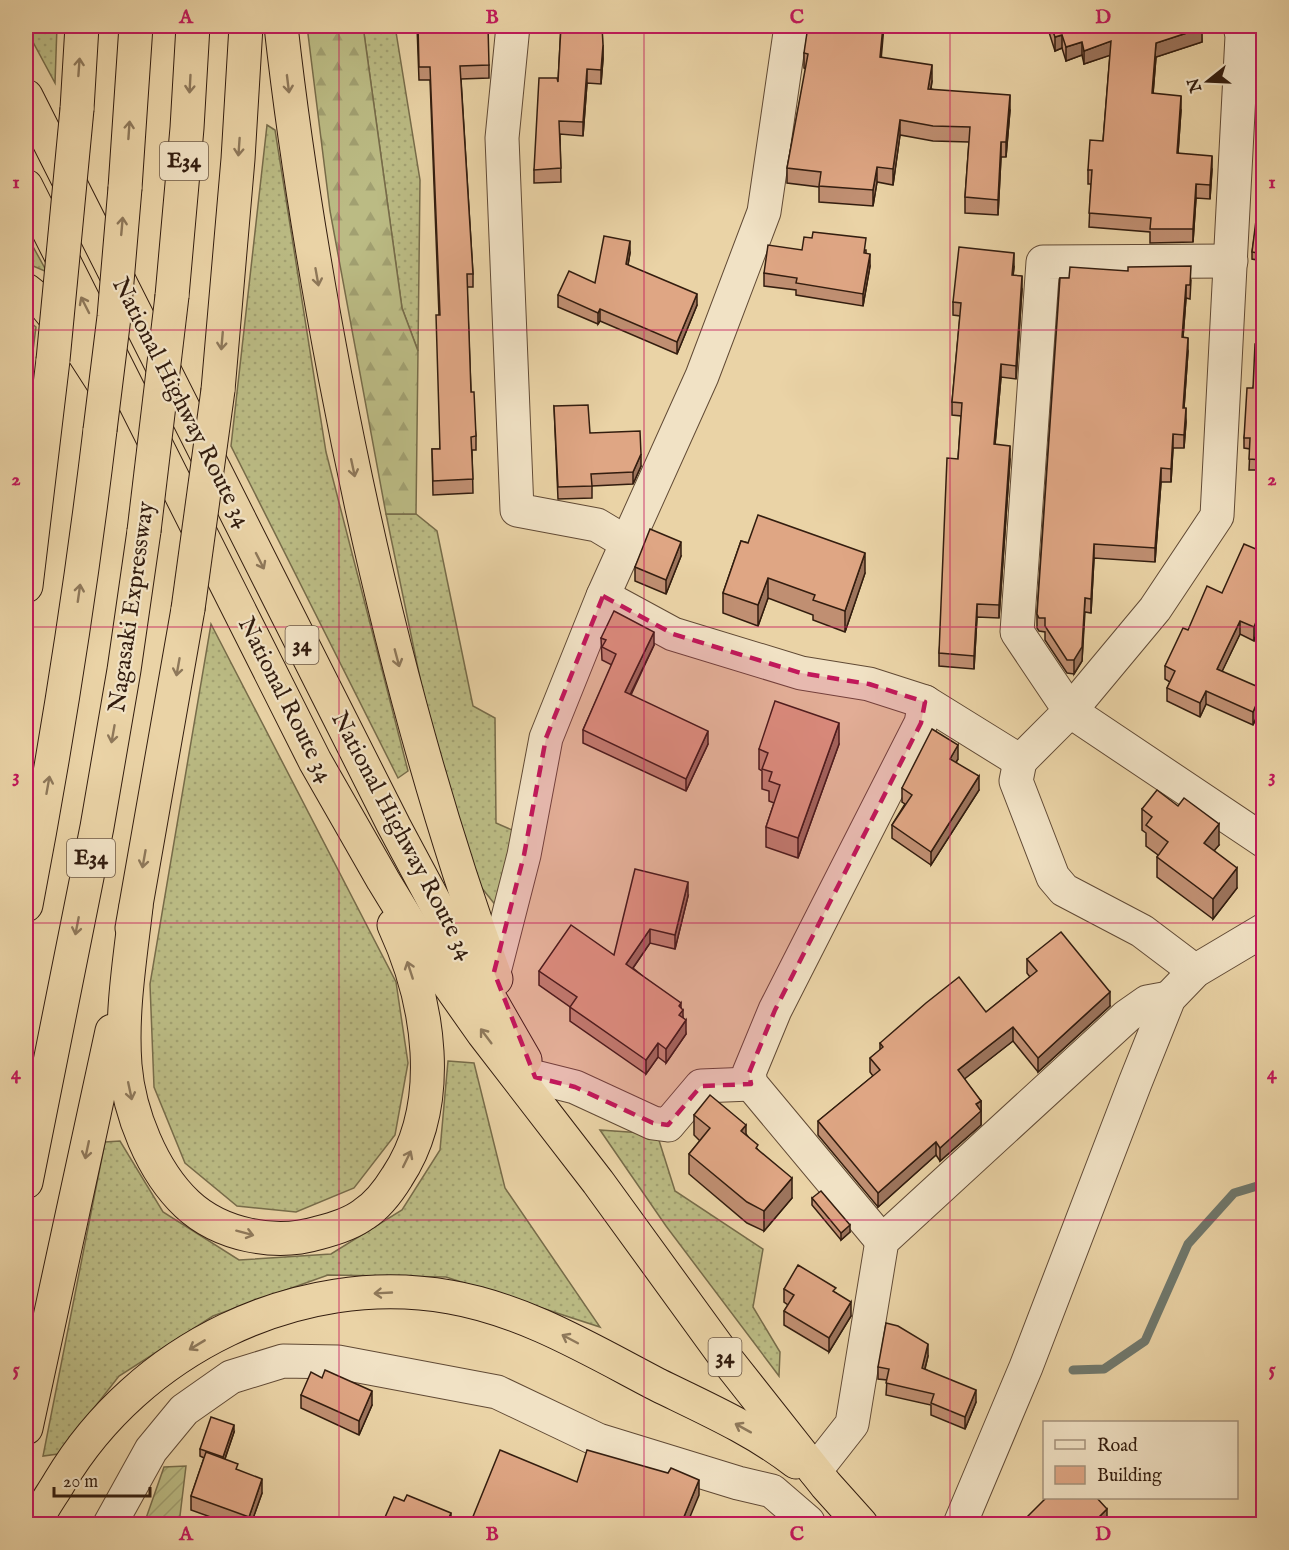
<svg xmlns="http://www.w3.org/2000/svg" width="1289" height="1550" font-family="'IM FELL English',serif">
	<style>
		.grass { fill: url(#grass-dots); stroke: #776c4a; stroke-width: 1.5 }
		.forest { fill: url(#forest-firs); stroke: #776c4a; stroke-width: 1.5 }
		.garden { fill: url(#garden-furrows); stroke: #776c4a; stroke-width: 1.5 }
		.lines { fill: none; stroke-linecap: round; stroke-linejoin: round }
		.stream { stroke: #70796e; stroke-width: 9 }
		.street-casing { stroke: #614a35; stroke-width: 35 }
		.highway-casing { stroke: #331d0f; stroke-width: 35 }
		.street { stroke: #f1e2c5; stroke-width: 33 }
		.highway { stroke: #ead3a6; stroke-width: 33 }
		.highway-bridge-casing { stroke: #331d0f; stroke-width: 35; stroke-linecap: butt }
		.highway-bridge { stroke: #ead3a6; stroke-width: 33 }
		.wall { fill: #c08f72; stroke: #331d0f; stroke-width: 1.5 }
		.shaded-wall { fill: #9c745c; stroke: #331d0f; stroke-width: 1.5 }
		.building { fill: #dfa684; stroke: #331d0f; stroke-width: 1.5 }
		.oneway { stroke: #8e785a }
		.marked { fill: #c2185b; fill-opacity: 0.2; stroke: #c2185b; stroke-width: 4.5; stroke-dasharray: 12 8; stroke-linejoin: round }
		.grid { fill: none; stroke: #c2185b; stroke-width: 1.5; stroke-opacity: 0.55 }
		.labels { text-anchor: middle; dominant-baseline: central; stroke-width: 4.5; stroke-linejoin: round; paint-order: stroke }
		.shield { fill: #f1e2c5; stroke: #6c5846; stroke-width: 1.5 }
		.shield-label { font-size: 22px; font-weight: bold; fill: #331d0f }
		.street-label { font-size: 24px; fill: #331d0f; stroke: #f1e2c5 }
		.neatline { fill: none; stroke: #c2185b; stroke-width: 2 }
		.grid-label { font-size: 20px; text-anchor: middle; font-weight: bold; fill: #c2185b }
	</style>
	<defs>
		<pattern id="grass-dots" width="8" height="8" patternUnits="userSpaceOnUse" patternTransform="scale(1.5)"><rect width="8" height="8" fill="#bbbb84"/><path d="M2 2h.1M6 6h.1" fill="none" stroke="#a1a071" stroke-width="1.8" stroke-linecap="round"/></pattern>
		<pattern id="forest-firs" width="22" height="20" patternUnits="userSpaceOnUse" patternTransform="scale(1.5)"><rect width="22" height="20" fill="#bbbb84"/><path d="M5 1l3.5 6h-7zM16 11l3.5 6h-7z" fill="#a1a071"/></pattern>
		<pattern id="garden-furrows" width="10" height="10" patternUnits="userSpaceOnUse" patternTransform="scale(1.5)"><rect width="10" height="10" fill="#bbbb84"/><path d="M-1 1l2-2M0 10L10 0M9 11l2-2" fill="none" stroke="#a1a071"/></pattern>
	</defs>
	<rect width="100%" height="100%" fill="#ead3a6"/>
	<filter id="stains"><feTurbulence type="fractalNoise" baseFrequency=".00333" numOctaves="4"/><feColorMatrix values="0 0 0 0 .2 0 0 0 0 .09 0 0 0 0 .02 0 0 0 .5 -.17"/></filter>
	<radialGradient id="worn" r=".72"><stop offset=".6" stop-color="#630" stop-opacity="0"/><stop offset="1" stop-color="#630" stop-opacity=".3"/></radialGradient>
	<g class="grass">
		<path d="M26,26H57L55,83L26,29Z"/>
		<path d="M363,26H395L420,180L418,351L402,308Z"/>
		<path d="M1260,26H1264L1263,120H1261Z"/>
		<path d="M267,125L275,130L326,452L408,771L398,778L231,446Z"/>
		<path d="M26,234L47,272L26,263Z"/>
		<path d="M26,319L36,327L26,405Z"/>
		<path d="M386,514H416L437,531L473,706L495,718L496,823L519,833L501,912L473,877L422,688Z"/>
		<path d="M211,624L396,982L408,1063L395,1135L354,1188L296,1212L237,1206L185,1163L154,1087L150,984Z"/>
		<path d="M448,1061L474,1063L505,1188L600,1327L446,1277L328,1275L213,1316L119,1376L58,1454L43,1456L105,1142L120,1141L163,1212L239,1260L331,1254L402,1210L440,1150Z"/>
		<path d="M600,1130L657,1134L675,1191L763,1249L753,1307L780,1352L779,1376L666,1226Z"/>
	</g>
	<path class="forest" d="M307,26H363L402,308L418,351L416,514H386L330,211Z"/>
	<path class="garden" d="M186,1466L179,1524H144L164,1467Z"/>
	<g class="lines">
		<path class="stream" d="M1073,1370L1104,1369L1145,1341L1188,1244L1234,1193L1264,1184"/>
		<defs>
			<g id="street">
				<path d="M513,26L502,138L517,510L597,525L627,543"/>
				<path d="M1240,26L1242,36L1217,516L1155,609L1070,711L1264,841"/>
				<path d="M603,596L673,634L801,673L869,684L925,702L1020,761L1070,711L1017,632L1043,262L1231,261"/>
				<path d="M1020,761L1016,781L1053,877L1064,890L1142,931L1195,971"/>
				<path d="M494,972L524,855L546,738L603,596L702,376L764,212L791,26"/>
				<path d="M535,1077L575,1087L653,1123L668,1125L701,1086L751,1084"/>
				<path d="M882,1241L751,1084L749,1073L775,1010L921,723L925,702"/>
				<path d="M815,1471L852,1424L882,1241L1127,1016L1147,1002L1169,998"/>
				<path d="M110,1524L151,1450L184,1410L231,1377L283,1361L338,1362L497,1392L598,1440L738,1483L772,1491L808,1522"/>
				<path d="M960,1524L1026,1367L1135,1083L1169,998L1195,971L1264,930"/>
			</g>
			<g id="highway">
				<path d="M281,26C294,143 313,260 335,376C374,580 424,783 496,979"/>
				<path d="M26,96L394,826L441,914L525,1060"/>
				<path d="M77,109L82,26"/>
				<path d="M26,186L315,761L383,880L433,962L483,1033L598,1182L728,1361L826,1485L861,1524"/>
				<path d="M125,188L136,26"/>
				<path d="M26,290L45,305L81,349L110,394"/>
				<path d="M172,296L187,128L193,26"/>
				<path d="M218,390L238,159L246,26"/>
				<path d="M26,586L53,360"/>
				<path d="M26,905C56,748 81,589 100,430"/>
				<path d="M136,907C130,959 121,1013 125,1065C129,1113 152,1171 187,1204C220,1235 275,1246 318,1233C334,1229 351,1224 364,1214C378,1205 389,1190 397,1177C446,1103 429,1001 394,925"/>
				<path d="M132,928L188,609"/>
				<path d="M26,1182L97,827L124,670L144,531"/>
				<path d="M26,1428L112,1031"/>
				<path d="M35,1524C41,1509 52,1495 60,1481C138,1350 298,1270 450,1297C525,1310 591,1350 658,1385C705,1408 755,1430 796,1462"/>
			</g>
		</defs>
		<use href="#street" class="street-casing"/>
		<use href="#highway" class="highway-casing"/>
		<use href="#street" class="street"/>
		<use href="#highway" class="highway"/>
		<defs>
			<g id="highway-bridge">
				<path d="M53,360L77,109"/>
				<path d="M100,430L114,317L125,188"/>
				<path d="M144,531L172,296"/>
				<path d="M188,609L218,390"/>
			</g>
		</defs>
		<use href="#highway-bridge" class="highway-bridge-casing"/>
		<use href="#highway-bridge" class="highway-bridge"/>
	</g>
	<g class="wall">
		<path d="M417,26L489,65V78L461,79L473,274V287H467L471,392L476,436V450H472L473,493L433,495L432,449H440L439,315L430,80H419Z"/>
		<path d="M561,26H602L603,59L601,84L587,83L583,136L560,134L561,182L534,183V170L558,82Z"/>
		<path d="M1047,26H1201L1202,42L1156,57L1153,93L1181,110L1178,153L1212,169L1210,199L1196,198L1193,242L1150,243V232L1089,227L1091,184H1088V170L1103,141L1110,55L1084,64L1082,55L1066,61L1062,48L1055,51Z"/>
		<path d="M804,53L881,57L932,81L931,89L1010,110L1006,157H1001L998,215L965,213V197L969,142L933,141L900,135L893,185L877,182L873,206L819,202V187L787,183V168L806,69L804,68Z"/>
		<path d="M1263,181V261L1252,259V252Z"/>
		<path d="M802,250H866V253L870,266L863,306L796,295V290L764,286V273Z"/>
		<path d="M630,253L628,265L697,305L677,354L600,321L598,324L558,307V295L595,283Z"/>
		<path d="M1014,267L1013,275L1022,289L1016,379L1001,377L995,444L1010,459L999,618L977,617L974,669L939,666V653L958,459L961,416L952,415V402L960,316L953,315V302Z"/>
		<path d="M1060,278L1191,280L1190,299L1186,298L1183,337L1188,351L1184,408L1186,422L1184,448H1173L1171,482H1161L1155,562L1094,558L1091,613L1085,612L1082,661L1074,674L1067,673L1045,640V632L1039,631L1037,628V614Z"/>
		<path d="M1263,344V470H1249L1250,449L1244,448V438L1253,388Z"/>
		<path d="M554,406L590,433L641,466L633,484L592,486V498L558,499Z"/>
		<path d="M741,541L865,573L845,632L813,620V615L768,598L758,626L723,613V593Z"/>
		<path d="M1263,552L1254,641L1240,634L1222,671L1263,702L1253,725L1206,704L1200,717L1167,701V688L1170,682L1165,679V666L1188,630L1222,593Z"/>
		<path d="M681,556L666,594L635,581V567Z"/>
		<path d="M601,638L654,645L631,695L708,744L686,791L583,743V730L612,665L602,660Z"/>
		<path d="M839,744L798,858L766,847V827L774,803L769,801V791L762,789V771L759,769V749Z"/>
		<path d="M958,759L956,762L979,790L931,865L892,838V825L905,804L902,802V788Z"/>
		<path d="M1142,809L1219,845L1214,850L1237,888L1213,919L1157,877V857L1158,855L1146,846V833L1142,830Z"/>
		<path d="M688,896L675,949L650,943L633,968L681,1008L686,1034L666,1063L658,1057L646,1074L570,1021V1007L539,985V971L614,955Z"/>
		<path d="M1027,959L1110,1006L1038,1072L1013,1041L964,1079L981,1101V1125L940,1161L936,1155L878,1207L818,1135V1121L873,1076L870,1072V1058L880,1050V1043L986,1012L1030,977L1027,973Z"/>
		<path d="M694,1115L746,1134L758,1150L792,1198L764,1231L747,1223L689,1174V1154L700,1141L694,1135Z"/>
		<path d="M812,1198L850,1232L841,1240L812,1205Z"/>
		<path d="M784,1289L836,1293L851,1316L829,1352L784,1325V1311L788,1305L784,1302Z"/>
		<path d="M928,1356L925,1369L976,1402L965,1429L931,1415V1405L886,1395L887,1380L878,1379V1367Z"/>
		<path d="M301,1395L372,1405L359,1435L301,1408Z"/>
		<path d="M234,1432L225,1459L262,1493L251,1524H230L191,1510V1496L204,1458L200,1456V1449Z"/>
		<path d="M1025,1519L1107,1524H1025Z"/>
	</g>
	<g class="shaded-wall">
		<path d="M883,26H884L880,72V57Z"/>
		<path d="M1202,28V42L1156,57L1152,107V93L1156,43Z"/>
		<path d="M1062,35V48L1055,51V37Z"/>
		<path d="M1111,41V55L1084,64V51Z"/>
		<path d="M1082,42V55L1066,61V47Z"/>
		<path d="M603,45V59L601,84V70Z"/>
		<path d="M932,65V81L928,104V89Z"/>
		<path d="M587,69V83L583,136V122Z"/>
		<path d="M1010,95V110L1006,157V142Z"/>
		<path d="M1181,96V110L1177,167V153Z"/>
		<path d="M900,120V135L893,185V169Z"/>
		<path d="M1001,142V157L998,215V200Z"/>
		<path d="M1212,156V169L1210,199V185Z"/>
		<path d="M877,167V182L873,206V190Z"/>
		<path d="M1196,184V198L1193,242V229Z"/>
		<path d="M630,241V253L626,276V264Z"/>
		<path d="M1014,253V267L1012,288V275Z"/>
		<path d="M870,254V266L863,306V294Z"/>
		<path d="M1022,276V289L1016,379V366Z"/>
		<path d="M1186,285V298L1182,351V337Z"/>
		<path d="M697,294V305L677,354V342Z"/>
		<path d="M600,309V321L598,324V313Z"/>
		<path d="M1188,338V351L1183,422V408Z"/>
		<path d="M1001,364V377L994,457V444Z"/>
		<path d="M1186,408V422L1184,448V435Z"/>
		<path d="M1173,434V448L1171,482V469Z"/>
		<path d="M1010,446V459L999,618V605Z"/>
		<path d="M641,454V466L633,484V472Z"/>
		<path d="M1161,468V482L1155,562V548Z"/>
		<path d="M681,542V556L666,594V580Z"/>
		<path d="M1094,544V558L1091,613V599Z"/>
		<path d="M865,553V573L845,632V611Z"/>
		<path d="M768,578V598L758,626V605Z"/>
		<path d="M1085,598L1082,661L1074,674V660Z"/>
		<path d="M977,604V617L974,669V656Z"/>
		<path d="M1263,604V618L1254,641V627Z"/>
		<path d="M1240,621V634L1217,682V669Z"/>
		<path d="M654,632V645L625,705V692Z"/>
		<path d="M1263,689V702L1253,725V712Z"/>
		<path d="M1206,691V704L1200,717V703Z"/>
		<path d="M839,723V744L798,858V838Z"/>
		<path d="M708,731V744L686,791V779Z"/>
		<path d="M958,745V759L950,772V759Z"/>
		<path d="M979,776V790L931,865V852Z"/>
		<path d="M1219,824V845L1204,863V843Z"/>
		<path d="M1237,868V888L1213,919V899Z"/>
		<path d="M688,882V896L675,949V935Z"/>
		<path d="M650,929V943L626,978V964Z"/>
		<path d="M1110,992V1006L1038,1072V1058Z"/>
		<path d="M681,1003V1012L683,1010V1023L679,1028V1006Z"/>
		<path d="M686,1020V1034L666,1063V1049Z"/>
		<path d="M1013,1027V1041L958,1084V1070Z"/>
		<path d="M658,1043V1057L646,1074V1060Z"/>
		<path d="M981,1101V1125L940,1161V1148L976,1104Z"/>
		<path d="M746,1125V1145L741,1131Z"/>
		<path d="M936,1142V1155L878,1207V1193Z"/>
		<path d="M792,1178V1198L764,1231V1211Z"/>
		<path d="M850,1225V1232L841,1240V1233Z"/>
		<path d="M851,1302V1316L829,1352V1338Z"/>
		<path d="M928,1344V1356L922,1380V1368Z"/>
		<path d="M976,1390V1402L965,1429V1417Z"/>
		<path d="M372,1391V1405L359,1435V1421Z"/>
		<path d="M234,1425V1432L223,1464V1457Z"/>
		<path d="M262,1479V1493L251,1524H249V1517Z"/>
		<path d="M699,1480V1495L687,1524H681Z"/>
		<path d="M1107,1509V1524H1097V1519Z"/>
		<path d="M451,1513V1524H446Z"/>
	</g>
	<g class="building">
		<path d="M418,26H488L489,65L460,66L473,274H467L471,392H474L476,436L471,437L473,479L433,481L432,449H440L436,315H440L430,67H419Z"/>
		<path d="M561,26H602L603,45L601,70L587,69L583,122L559,121L561,168L534,170L539,78H557L558,82Z"/>
		<path d="M808,26H883L880,57L932,65L928,89L1010,95L1006,142H1001L998,200L965,197L970,127L933,126L900,120L893,169L877,167L873,190L819,186L821,172L787,168L808,54L804,53Z"/>
		<path d="M1051,26H1201L1202,28L1156,43L1152,93L1181,96L1177,153L1212,156L1210,185L1196,184L1193,229H1150L1151,218L1089,213L1092,170H1088L1090,140L1103,141L1111,41L1084,51L1082,42L1066,47L1062,35L1055,37Z"/>
		<path d="M1261,181H1263V254L1252,252Z"/>
		<path d="M813,232L866,238L864,253L870,254L863,294L796,283L797,278L764,273L768,245L802,250L804,237L812,238Z"/>
		<path d="M604,236L630,241L626,264L697,294L677,342L600,309L598,313L558,295L569,271L595,283Z"/>
		<path d="M959,247L1014,253L1012,275L1022,276L1016,366L1001,364L994,444L1010,446L999,605L977,604L974,656L939,653L947,458L958,459L962,403L952,402L961,303L953,302Z"/>
		<path d="M1191,266L1190,285H1186L1182,337L1188,338L1183,408H1186L1184,435L1173,434L1171,469L1161,468L1155,548L1094,544L1091,599L1085,598L1082,647L1074,660H1067L1045,626V618H1039L1037,614L1060,278H1069L1070,267L1128,271V267Z"/>
		<path d="M1255,344H1263V460L1249,459L1250,438H1244L1247,388H1253Z"/>
		<path d="M588,405L590,433L640,431L641,454L633,472L591,474L592,486L558,487L554,406Z"/>
		<path d="M758,515L865,553L845,611L813,600L815,595L768,578L758,605L723,593L741,541L748,543Z"/>
		<path d="M650,529L681,542L666,580L635,567Z"/>
		<path d="M1244,544L1263,552V604L1254,627L1240,621L1217,669L1263,689L1253,712L1206,691L1200,703L1167,688L1175,671L1165,666L1183,628L1188,630L1207,586L1222,593Z"/>
		<path d="M614,611L654,632L625,692L708,731L686,779L583,730L616,654L602,647L606,640L601,638Z"/>
		<path d="M775,701L839,723L798,838L766,827L780,785L769,781L772,772L762,769L768,753L759,749Z"/>
		<path d="M932,729L958,745L950,759L979,776L931,852L892,825L912,795L902,788Z"/>
		<path d="M1157,790L1178,806L1184,798L1219,824L1204,843L1237,868L1213,899L1157,857L1168,842L1146,825L1152,817L1142,809Z"/>
		<path d="M635,869L688,882L675,935L650,929L626,964L681,1003L679,1006L683,1010L679,1015L686,1020L666,1049L658,1043L646,1060L570,1007L577,997L539,971L571,925L614,955Z"/>
		<path d="M1061,932L1110,992L1038,1058L1013,1027L958,1070L981,1101L976,1104L981,1111L940,1148L936,1142L878,1193L818,1121L880,1070L870,1058L883,1047L880,1043L926,1003L959,977L986,1012L1037,971L1027,959Z"/>
		<path d="M710,1095L746,1125L741,1131L758,1145L756,1148L792,1178L764,1211L747,1202L689,1154L710,1128L694,1115Z"/>
		<path d="M821,1191L850,1225L841,1233L812,1198Z"/>
		<path d="M798,1265L836,1288L833,1291L851,1302L829,1338L784,1311L794,1295L784,1289Z"/>
		<path d="M886,1323L898,1326L928,1344L922,1368L976,1390L965,1417L931,1403L934,1394L886,1383L889,1369L878,1367Z"/>
		<path d="M325,1370L372,1391L359,1421L301,1395L311,1372L322,1378Z"/>
		<path d="M211,1417L234,1425L223,1457L200,1449Z"/>
		<path d="M500,1450L577,1482L587,1450L668,1473L671,1468L699,1480L681,1524H470Z"/>
		<path d="M206,1452L238,1464L236,1469L262,1479L249,1517L191,1496Z"/>
		<path d="M407,1495L451,1513L446,1524H382L394,1497L404,1501Z"/>
		<path d="M1047,1497H1096L1107,1509L1097,1519L1102,1524H1030L1025,1519Z"/>
	</g>
	<defs><path id="oneway-shaft" d="M-6 0H5M1.5-3L5.5 0L1.5 3" fill="none" stroke-width="1.6" stroke-linecap="round" stroke-linejoin="round" transform="scale(1.5)"/></defs>
	<g class="oneway">
		<use href="#oneway-shaft" transform="translate(79 67) rotate(-86)"/>
		<use href="#oneway-shaft" transform="translate(190 84) rotate(93)"/>
		<use href="#oneway-shaft" transform="translate(288 84) rotate(83)"/>
		<use href="#oneway-shaft" transform="translate(129 130) rotate(-86)"/>
		<use href="#oneway-shaft" transform="translate(239 147) rotate(94)"/>
		<use href="#oneway-shaft" transform="translate(122 226) rotate(-85)"/>
		<use href="#oneway-shaft" transform="translate(317 277) rotate(80)"/>
		<use href="#oneway-shaft" transform="translate(85 305) rotate(-117)"/>
		<use href="#oneway-shaft" transform="translate(222 341) rotate(95)"/>
		<use href="#oneway-shaft" transform="translate(353 468) rotate(78)"/>
		<use href="#oneway-shaft" transform="translate(260 561) rotate(63)"/>
		<use href="#oneway-shaft" transform="translate(79 593) rotate(-82)"/>
		<use href="#oneway-shaft" transform="translate(397 658) rotate(75)"/>
		<use href="#oneway-shaft" transform="translate(178 667) rotate(100)"/>
		<use href="#oneway-shaft" transform="translate(113 734) rotate(100)"/>
		<use href="#oneway-shaft" transform="translate(48 785) rotate(-80)"/>
		<use href="#oneway-shaft" transform="translate(144 859) rotate(100)"/>
		<use href="#oneway-shaft" transform="translate(77 926) rotate(101)"/>
		<use href="#oneway-shaft" transform="translate(410 970) rotate(-108)"/>
		<use href="#oneway-shaft" transform="translate(486 1036) rotate(-127)"/>
		<use href="#oneway-shaft" transform="translate(130 1091) rotate(78)"/>
		<use href="#oneway-shaft" transform="translate(87 1150) rotate(102)"/>
		<use href="#oneway-shaft" transform="translate(407 1159) rotate(-64)"/>
		<use href="#oneway-shaft" transform="translate(245 1233) rotate(15)"/>
		<use href="#oneway-shaft" transform="translate(383 1293) rotate(177)"/>
		<use href="#oneway-shaft" transform="translate(570 1339) rotate(-152)"/>
		<use href="#oneway-shaft" transform="translate(197 1345) rotate(149)"/>
		<use href="#oneway-shaft" transform="translate(743 1428) rotate(-151)"/>
	</g>
	<path class="marked" d="M603,596L673,634L801,673L869,684L925,702L921,723L775,1010L749,1073L751,1084L701,1086L668,1125L653,1123L575,1087L535,1077L494,972L524,855L546,738Z"/>
	<path class="grid" d="M339,26V1524M644,26V1524M950,26V1524M26,330H1264M26,627H1264M26,923H1264M26,1220H1264"/>
	<g class="labels">
		<g class="shield">
			<rect x="160" y="142" width="48" height="38" rx="4.5"/>
			<rect x="285.5" y="626" width="33" height="38" rx="4.5"/>
			<rect x="67" y="839" width="48" height="38" rx="4.5"/>
			<rect x="708.5" y="1338" width="33" height="38" rx="4.5"/>
		</g>
		<g class="shield-label">
			<text x="184" y="161">E34</text>
			<text x="302" y="645">34</text>
			<text x="91" y="858">E34</text>
			<text x="725" y="1357">34</text>
		</g>
		<g class="street-label">
			<text transform="translate(181 403) rotate(63)">National Highway Route 34</text>
			<text transform="translate(132 607) rotate(-82)">Nagasaki Expressway</text>
			<text transform="translate(285 700) rotate(63)">National Route 34</text>
			<text transform="translate(402 836) rotate(62)">National Highway Route 34</text>
		</g>
	</g>
	<rect width="1289" height="1550" fill="none" stroke="#ead3a6" stroke-width="66"/>
	<rect x="1043" y="1421" width="195" height="78" fill="#f1e2c5" stroke="#a5937c" stroke-width="1.5"/>
	<rect x="1055" y="1440" width="30" height="9" fill="#f1e2c5" stroke="#a5937c" stroke-width="1.5"/>
	<text x="1097" y="1451" font-size="18" fill="#331d0f">Road</text>
	<rect x="1055" y="1466" width="30" height="18" fill="#dfa684" stroke="#a5937c" stroke-width="1.5"/>
	<text x="1097" y="1481" font-size="18" fill="#331d0f">Building</text>
	<g transform="translate(1208 81) rotate(252)" stroke="#f1e2c5" stroke-width="4.5" paint-order="stroke">
	<path d="M0-4.5L10 22L0 15L-10 22Z" fill="#331d0f"/>
	<text y="-9" font-size="16" font-weight="bold" text-anchor="middle" fill="#331d0f">N</text>
	</g>
	<path d="M54 1487v9h96v-9" fill="none" stroke="#331d0f" stroke-width="3"/>
	<text x="63" y="1487" font-size="18" fill="#331d0f" stroke="#f1e2c5" stroke-width="4.5" paint-order="stroke">20 m</text>
	<rect x="33" y="33" width="1223" height="1484" class="neatline"/>
	<g class="grid-label">
		<text x="186" y="23">A</text>
		<text x="492" y="23">B</text>
		<text x="797" y="23">C</text>
		<text x="1103" y="23">D</text>
		<text x="16" y="188">1</text>
		<text x="1272" y="188">1</text>
		<text x="16" y="485">2</text>
		<text x="1272" y="485">2</text>
		<text x="16" y="782">3</text>
		<text x="1272" y="782">3</text>
		<text x="16" y="1079">4</text>
		<text x="1272" y="1079">4</text>
		<text x="16" y="1375">5</text>
		<text x="1272" y="1375">5</text>
		<text x="186" y="1540">A</text>
		<text x="492" y="1540">B</text>
		<text x="797" y="1540">C</text>
		<text x="1103" y="1540">D</text>
	</g>
	<rect width="100%" height="100%" filter="url(#stains)"/>
	<rect width="100%" height="100%" fill="url(#worn)"/>
</svg>
